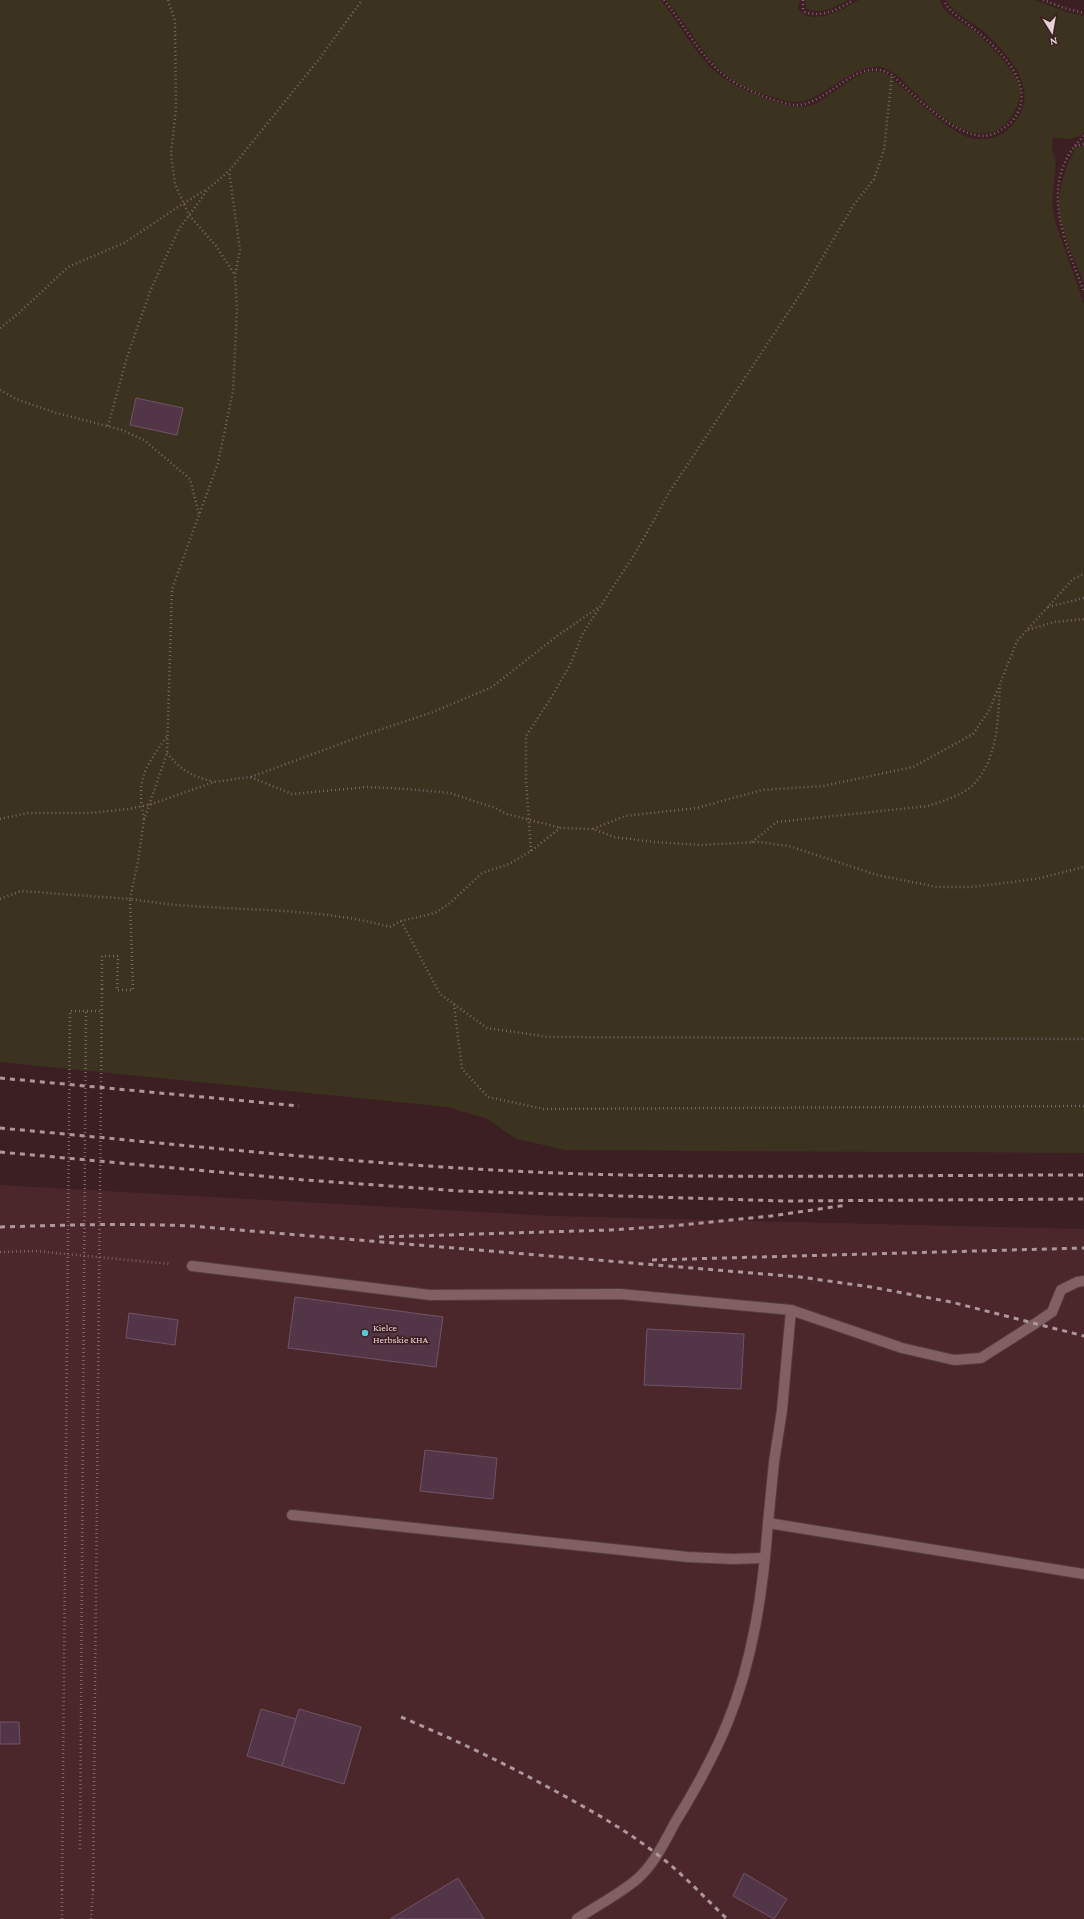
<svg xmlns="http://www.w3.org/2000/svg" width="1084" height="1919" font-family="'Crimson Pro',serif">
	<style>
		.built { fill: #4b272c }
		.green { fill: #3c3220 }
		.building { fill: #523648; stroke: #705466 }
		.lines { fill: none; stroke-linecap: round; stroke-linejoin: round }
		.minor-casing { stroke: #553c40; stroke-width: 12 }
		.path { stroke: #7d6467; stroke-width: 2.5; stroke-dasharray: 1 3; stroke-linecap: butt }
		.minor { stroke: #826062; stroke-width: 10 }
		.rail { stroke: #ae979a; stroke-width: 3; stroke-dasharray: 5 5; stroke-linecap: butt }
		.path-bridge { stroke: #7d6467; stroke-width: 2.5; stroke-dasharray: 1 3; stroke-linecap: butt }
		.poi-dot { fill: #53cbdb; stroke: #3c1f23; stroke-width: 1.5 }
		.labels { text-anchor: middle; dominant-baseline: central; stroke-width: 3.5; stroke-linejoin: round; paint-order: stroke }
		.poi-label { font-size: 10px; fill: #e5d1d3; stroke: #3c1f23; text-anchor: start }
	</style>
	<rect width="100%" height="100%" fill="#3c1f23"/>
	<path class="built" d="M0,1185L552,1216L1084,1229V1919H0Z"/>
	<g class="green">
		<path d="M0,0H661C683,28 699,64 731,83C742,90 755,94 768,99C783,105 798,110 815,104C822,101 837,89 845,84C858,75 871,67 887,74C906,90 949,133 971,138C977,140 985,139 992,138C1004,136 1013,126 1019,116C1038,85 1004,50 983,31C974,23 950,11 947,0H1035L1066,12L1084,16V133C1074,141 1065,139 1053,137L1052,151L1056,160L1052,203L1055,221L1084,304V1153L566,1150L516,1139L488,1119L447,1107L0,1062Z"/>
		<path d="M666,0H800L798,9L804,15L813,17L825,16L843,9L859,0H940C943,15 962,21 973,30C987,42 1013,67 1019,85C1021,90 1020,97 1018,103C1015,113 1008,123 999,129C969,147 930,108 910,88C902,80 892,69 881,67C862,64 841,81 826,90C800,106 795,104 767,95C757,92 747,89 739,84C705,64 691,28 666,0Z"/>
		<path d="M805,0H848C836,7 821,15 807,9Z"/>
		<path d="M1084,146V284C1075,259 1061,233 1059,207C1058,187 1067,164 1076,147Z"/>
	</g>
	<g class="building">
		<path d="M136,398L183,408L177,435L130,425Z"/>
		<path d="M295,1297L443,1317L436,1367L288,1348Z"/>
		<path d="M129,1313L178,1320L175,1345L126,1338Z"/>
		<path d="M647,1329L744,1334L741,1389L644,1385Z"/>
		<path d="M425,1450L497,1458L493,1499L420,1491Z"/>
		<path d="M261,1709L296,1719L282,1766L247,1756Z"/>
		<path d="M299,1709L361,1727L344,1784L282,1766Z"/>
		<path d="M0,1722H19L20,1744H0Z"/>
		<path d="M744,1873L787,1899L774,1919L733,1896Z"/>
		<path d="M458,1878L484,1919H390Z"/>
	</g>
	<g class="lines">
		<defs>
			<g id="minor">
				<path d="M192,1266L430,1295L620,1294L791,1310L782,1410L774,1462L768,1523"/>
				<path d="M791,1310L902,1348L954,1360L981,1358L1036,1323L1052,1312L1061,1290L1077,1282L1084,1281"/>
				<path d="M292,1515L688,1557L733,1559L765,1558"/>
				<path d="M577,1919C596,1906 618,1895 636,1880C655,1864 664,1842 676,1821C695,1790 713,1758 727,1724C753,1661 763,1591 768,1523L1084,1574"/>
			</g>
		</defs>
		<use href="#minor" class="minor-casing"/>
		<g class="path">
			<path d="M168,0L175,21L176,108L171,154L175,184L189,215L216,246L235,275"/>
			<path d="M664,0C686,27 700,58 729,79C740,88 783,105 796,105C830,105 857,53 892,75C914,95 953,136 984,136C994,135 1002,130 1010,123C1016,118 1020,109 1021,102C1026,72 991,42 969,25C960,18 948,11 944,0"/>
			<path d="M803,0V9L805,12C821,18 840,9 853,0"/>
			<path d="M1043,0L1064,8L1084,13"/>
			<path d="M1084,136C1036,182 1065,241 1084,292"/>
			<path d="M1075,146L1084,144"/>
			<path d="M0,328L19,313L68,267L124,243L184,203L207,189"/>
			<path d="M0,390L16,399L53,412L122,430L144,440L190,479L199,514"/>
			<path d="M108,426L127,357L151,289L179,229L209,188L229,171L320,58L362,0"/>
			<path d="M1048,607L1084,598"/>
			<path d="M1028,630L1054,622L1084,619"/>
			<path d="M167,753C181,771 192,776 214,782"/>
			<path d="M251,777L367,734L433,712L492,687L557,636L599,607"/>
			<path d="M0,819L28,813H90L128,809L152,804L214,782L250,777L292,794L367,787L407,789L450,793L495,808L507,814L561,828"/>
			<path d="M144,819C136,779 144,769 167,736"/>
			<path d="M593,829L625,816L697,808L762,790L823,786L913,767L973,734L990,709L1017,641L1073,579L1084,574"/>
			<path d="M752,842L777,822L928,806C943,801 962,796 974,784C998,758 998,719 1000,685"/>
			<path d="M531,851L526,780V736L551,698L571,663L583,633L636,552L670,491L805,287L853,206L874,179L884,150L892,75"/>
			<path d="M0,899L21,891L130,899L138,861L144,820L167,753L172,589L218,463L233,391L237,309L235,275L240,250L229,171"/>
			<path d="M401,921L440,994L487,1028L549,1037L1084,1039"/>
			<path d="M102,989V956H118L117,990H133L130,899C146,901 162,904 178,905C249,911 321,908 390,927L401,921L435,913L450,903L482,873L509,864L531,851L560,828L593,829L614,837L654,842L701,845L758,842L789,846L877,875L937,887H972L1036,879L1084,867"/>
			<path d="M454,1004L462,1069L488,1097L544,1109L1084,1106"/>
			<path d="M0,1252L35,1251L170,1264"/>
			<path d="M62,1919V1890"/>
			<path d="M91,1919L93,1890"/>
		</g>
		<use href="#minor" class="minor"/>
		<g class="rail">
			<path d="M0,1078L299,1106"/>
			<path d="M0,1128C208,1147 417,1171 626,1175C778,1178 931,1175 1084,1175"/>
			<path d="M0,1152L305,1180L460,1191L784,1201L1084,1199"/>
			<path d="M0,1227C64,1225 127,1223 191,1226L800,1277L871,1287L951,1302L1084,1336"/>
			<path d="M379,1237L610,1230L671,1226L771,1216L847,1205"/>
			<path d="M652,1260L1084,1248"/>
			<path d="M401,1717C454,1739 506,1764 557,1792C592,1811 626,1830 658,1855C683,1874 704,1897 727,1919"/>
		</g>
		<g class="path-bridge">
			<path d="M80,1849L86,1011"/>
			<path d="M62,1890L70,1011H102"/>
			<path d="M93,1890L102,989"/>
		</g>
	</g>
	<circle class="poi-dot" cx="365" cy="1333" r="4"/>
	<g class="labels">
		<g class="poi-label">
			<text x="373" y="1327">Kielce<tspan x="373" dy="12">Herbskie KHA</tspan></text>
		</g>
	</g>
	<g transform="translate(1052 32) rotate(169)" stroke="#3c1f23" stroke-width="3" paint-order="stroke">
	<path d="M0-3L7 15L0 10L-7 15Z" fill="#e5d1d3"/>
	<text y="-6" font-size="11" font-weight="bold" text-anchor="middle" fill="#e5d1d3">N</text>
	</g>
</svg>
